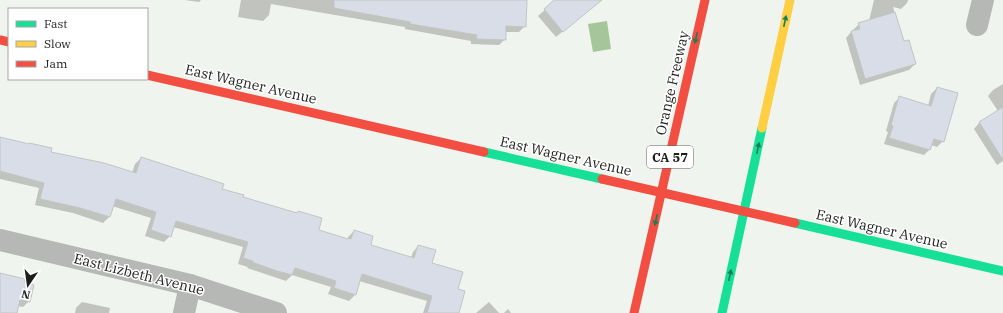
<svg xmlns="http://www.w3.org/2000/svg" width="1003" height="313" font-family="'IBM Plex Serif',serif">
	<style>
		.water { fill: #a5c69a }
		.shadow { fill: #0003 }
		.building { fill: #d8dde7; stroke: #c2c5c4 }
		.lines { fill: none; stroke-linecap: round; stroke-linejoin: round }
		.street { stroke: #b6b8b5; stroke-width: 22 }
		.fast { stroke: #16e098; stroke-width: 9 }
		.slow { stroke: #ffcf43; stroke-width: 9 }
		.jam { stroke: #f24e42; stroke-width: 9 }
		.jam-bridge { stroke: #f24e42; stroke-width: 9 }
		.oneway { fill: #197f5a }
		.labels { text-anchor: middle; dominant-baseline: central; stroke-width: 3; stroke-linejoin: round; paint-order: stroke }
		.shield { fill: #fff; stroke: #60625f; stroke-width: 1 }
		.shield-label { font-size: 13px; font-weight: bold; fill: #1c1e1b }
		.street-label { font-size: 14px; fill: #1c1e1b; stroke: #fff }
	</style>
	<rect width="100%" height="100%" fill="#f0f4ee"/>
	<path class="water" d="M607,21L611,49L593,52L588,24Z"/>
	<g class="shadow">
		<path d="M185,0H201L199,2Z"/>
		<path d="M241,0H526L525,26L519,32H505V39L499,45L471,44V41L405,29V27L271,4L269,15L263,21L238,17Z"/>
		<path d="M556,0H601L556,37L538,16Z"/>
		<path d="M874,0H908L907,3L901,9L893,7L904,43L915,64L909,70L860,85L846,38L851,32H853V30L859,24L869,21Z"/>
		<path d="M1003,84V161L997,165L974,129L979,123L998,111L988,96L993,90Z"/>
		<path d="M937,88L943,141L937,147L931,145L930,149L924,155L884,144L888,132L886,131L894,103L900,97L928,106L931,94Z"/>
		<path d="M0,138L50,153L132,173L135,164L141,158L242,197L317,231L348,240V237L354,231L369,246L411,258L413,252L418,246L430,264L449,313H423L427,301L359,281L355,295L349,301L328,294L331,287L292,275L286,281L247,268L248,267L238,264L243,247L173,227L170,236L164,242L145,236L151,218L112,206L109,217L103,223L73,213L35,205L39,188L0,179Z"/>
		<path d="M0,275L23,283L29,301L23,307L18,306L16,313H0Z"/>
		<path d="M82,302L110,308L109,313H75L76,308Z"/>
		<path d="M489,302L499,313H476Z"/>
		<path d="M508,309L511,313H504Z"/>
	</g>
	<g class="building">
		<path d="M334,0H527L526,27L506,26V40L476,39L477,35L410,24V22L334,8Z"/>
		<path d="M554,0H602L563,32L544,9Z"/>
		<path d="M895,12L904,41L909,40L916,64L865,79L851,31L860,29L858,23Z"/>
		<path d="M937,87L958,93L944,142L934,139L930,150L889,138L893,126L891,125L899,96L931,106Z"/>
		<path d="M1003,107V160L979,122Z"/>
		<path d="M0,137L29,144V143L52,148L51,152L104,163L136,173L141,157L224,184L222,189L244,195L243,197L297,213L298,211L322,218L319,230L348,239L349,238L351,239L354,230L373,236L371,245L411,257L414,258L418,245L436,250L432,263L463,272L458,289L465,291L459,313H427L432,296L362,274L356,295L334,288L336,281L295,268L292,275L277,271L252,262L253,261L243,258L248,242L176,221L171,237L151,230L156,212L116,199L110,217L80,208L40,199L44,183L0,171Z"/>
		<path d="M0,273L25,279L24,282L34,285L30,302L20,300L17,313H0Z"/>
	</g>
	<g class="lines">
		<g class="street">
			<path d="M977,25L983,0"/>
			<path d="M0,240L190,285L276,313"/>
			<path d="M184,313L190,285"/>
		</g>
		<g class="fast">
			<path d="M484,152L602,179"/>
			<path d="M795,223L1003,271"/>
			<path d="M722,313L762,128"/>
		</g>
		<path class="slow" d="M762,128L790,0"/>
		<g class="jam">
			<path d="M0,40L9,42"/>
			<path d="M147,75L484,152"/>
			<path d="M634,313L705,0"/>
		</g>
		<path class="jam-bridge" d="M602,179L795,223"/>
	</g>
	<defs><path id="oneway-solid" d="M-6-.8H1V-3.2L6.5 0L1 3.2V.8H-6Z"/></defs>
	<g class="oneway">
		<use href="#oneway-solid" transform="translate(785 21) rotate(-78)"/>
		<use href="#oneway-solid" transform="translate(696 38) rotate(103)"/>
		<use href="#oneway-solid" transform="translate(758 148) rotate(-78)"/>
		<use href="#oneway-solid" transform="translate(656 220) rotate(103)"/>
		<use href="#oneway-solid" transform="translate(730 275) rotate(-78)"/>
	</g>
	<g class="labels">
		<rect class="shield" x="647" y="146" width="46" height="22" rx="3"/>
		<g class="shield-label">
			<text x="670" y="157">CA 57</text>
		</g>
		<g class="street-label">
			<text transform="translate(672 83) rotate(-77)">Orange Freeway</text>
			<text transform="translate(251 84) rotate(13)">East Wagner Avenue</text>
			<text transform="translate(566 156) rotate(13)">East Wagner Avenue</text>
			<text transform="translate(882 229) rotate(13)">East Wagner Avenue</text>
			<text transform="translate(139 274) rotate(14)">East Lizbeth Avenue</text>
		</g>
	</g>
	<rect x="8" y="8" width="140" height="72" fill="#ffffff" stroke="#a4a5a4"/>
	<rect x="16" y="21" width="20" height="6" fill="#16e098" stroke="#a4a5a4"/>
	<text x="44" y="28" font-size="12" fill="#1c1e1b">Fast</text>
	<rect x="16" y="41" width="20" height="6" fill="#ffcf43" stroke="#a4a5a4"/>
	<text x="44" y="48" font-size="12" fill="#1c1e1b">Slow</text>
	<rect x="16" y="61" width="20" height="6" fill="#f24e42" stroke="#a4a5a4"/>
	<text x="44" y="68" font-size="12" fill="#1c1e1b">Jam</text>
	<g transform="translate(28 285) rotate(193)" stroke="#ffffff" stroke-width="3" paint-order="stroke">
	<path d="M0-3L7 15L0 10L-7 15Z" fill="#1c1e1b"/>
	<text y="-6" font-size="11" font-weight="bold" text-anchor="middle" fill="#1c1e1b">N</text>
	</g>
</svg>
